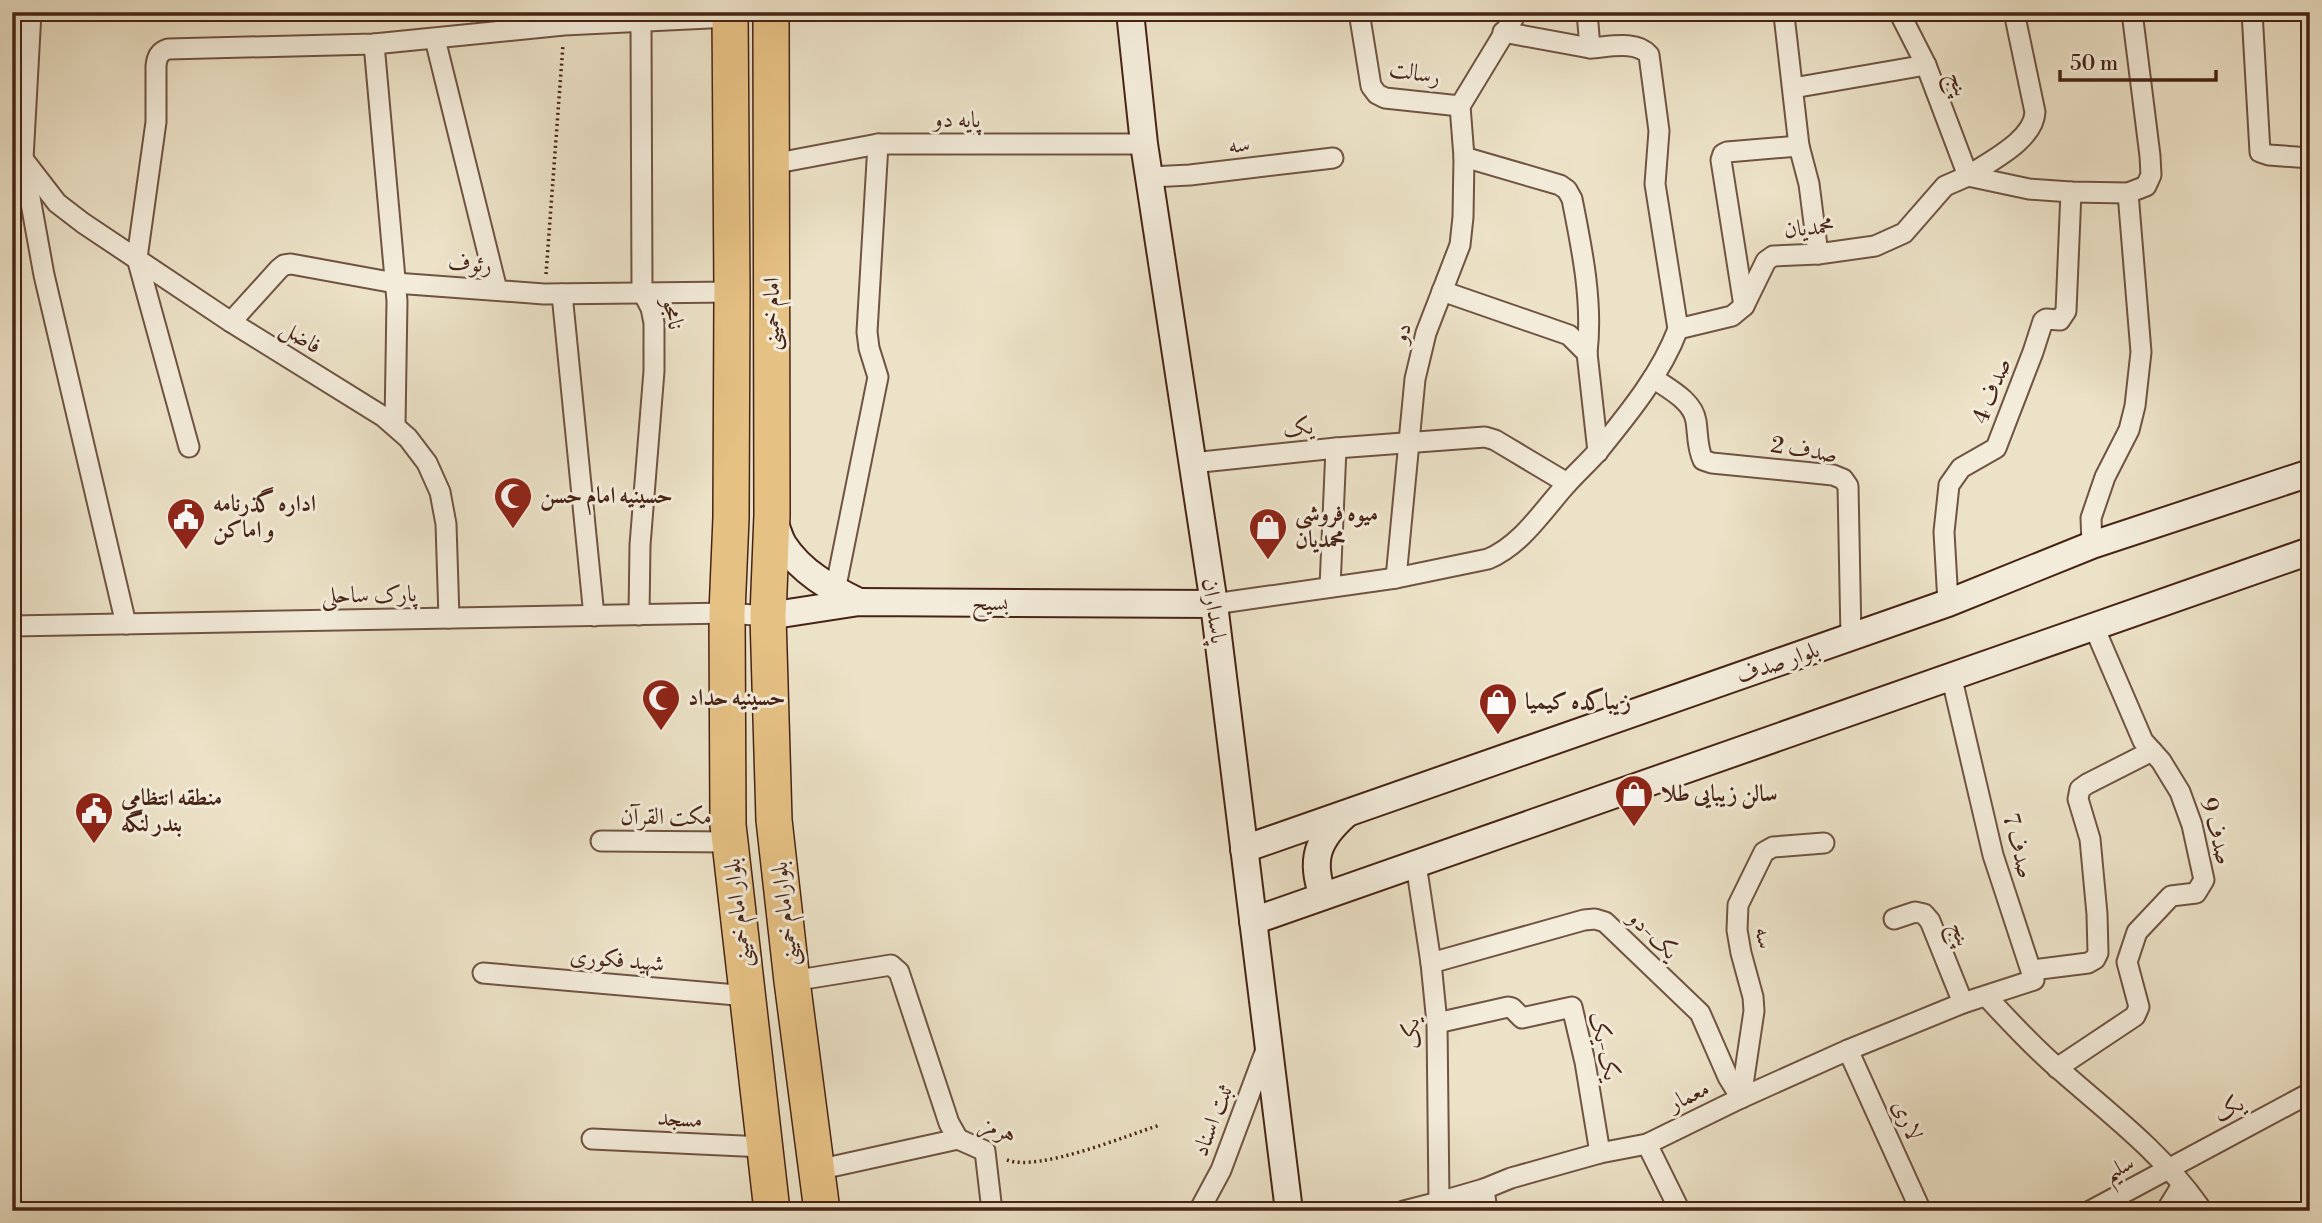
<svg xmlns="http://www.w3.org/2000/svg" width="2322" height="1223" font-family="'Libre Bodoni',Amiri,serif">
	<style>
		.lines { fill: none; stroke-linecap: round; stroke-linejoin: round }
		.street-casing { stroke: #705342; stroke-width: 23 }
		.secondary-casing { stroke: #472315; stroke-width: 30 }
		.highway-casing { stroke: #472315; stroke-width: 38 }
		.path { stroke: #472315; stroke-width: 3.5; stroke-dasharray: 2 3.5; stroke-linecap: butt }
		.street { stroke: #f3ecdb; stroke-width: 19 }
		.secondary { stroke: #f3ecdb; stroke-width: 26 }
		.highway { stroke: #e6c184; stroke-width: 35 }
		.labels { text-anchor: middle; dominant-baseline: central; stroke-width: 6; stroke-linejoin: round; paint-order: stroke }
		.street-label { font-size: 23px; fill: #472315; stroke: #f3ecdb }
		.poi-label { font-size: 23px; font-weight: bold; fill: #472315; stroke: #f3ecdb; text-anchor: start }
	</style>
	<rect width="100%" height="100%" fill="#ece2c7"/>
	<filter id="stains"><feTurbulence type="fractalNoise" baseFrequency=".00286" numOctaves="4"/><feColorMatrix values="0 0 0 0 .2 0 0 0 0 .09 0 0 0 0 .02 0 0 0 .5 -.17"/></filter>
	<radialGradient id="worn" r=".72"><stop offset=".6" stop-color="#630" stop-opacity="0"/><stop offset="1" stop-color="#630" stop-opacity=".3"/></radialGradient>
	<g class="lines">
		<defs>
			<g id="street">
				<path d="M31,12L23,159L44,275L126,624"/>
				<path d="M1359,12L1371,86L1377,94L1385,98L1460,106L1517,12"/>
				<path d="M1587,12L1590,48C1608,47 1637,40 1649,55L1659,131L1655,184L1678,329"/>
				<path d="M1899,12L1926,65L1968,176C1990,161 2034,140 2035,112L2014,12"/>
				<path d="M2252,12L2260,152L2269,155L2310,158"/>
				<path d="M1784,15L1799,146L1809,184L1818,254"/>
				<path d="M1503,32L1590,48"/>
				<path d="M435,39L497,290"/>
				<path d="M374,44L397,301L395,425"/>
				<path d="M1793,88L1926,65"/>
				<path d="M12,150L23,159L57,203L83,223L231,322L384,417L408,438L427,463L440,492L446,524L449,618"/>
				<path d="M1464,157L1560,185L1567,190L1572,199C1582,249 1593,302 1587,353"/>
				<path d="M772,164L878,144H1144"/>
				<path d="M1150,177L1190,175L1333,158"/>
				<path d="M1442,291L1569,335L1587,353L1598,452"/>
				<path d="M562,294L594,616"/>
				<path d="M1744,306L1721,160L1723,154L1727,152L1799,146"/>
				<path d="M231,322L279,269L284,265L291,264L395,283L544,294L732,292"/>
				<path d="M1653,378C1669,389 1693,401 1696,421C1698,434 1697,448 1703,460L1712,463L1833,475L1843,479L1848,486L1851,637"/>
				<path d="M189,447L137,258L156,122V66C157,57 159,52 168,49L374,44L564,25L730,17"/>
				<path d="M1192,463L1336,448L1485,437L1495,440L1567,483"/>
				<path d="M2092,545L2091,518L2105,477L2129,430L2135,406L2141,352L2128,193"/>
				<path d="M1396,578L1415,379L1426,333L1460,245L1463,217L1464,157L1460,106"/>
				<path d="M1330,587L1336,448"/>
				<path d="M835,591L878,377L869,348L867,332L878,144"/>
				<path d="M1948,603L1944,532L1949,485L1961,468L1996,448L2033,352L2043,321L2046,319L2060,320L2066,311L2071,192"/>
				<path d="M1214,604L1396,578L1488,559C1521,545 1542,512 1565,486C1576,473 1588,463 1599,450C1629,413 1661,374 1678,329L1732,316L1744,306L1766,261L1773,256L1818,254L1875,246L1904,233L1945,186L1968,176L2029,189L2071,192L2128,193L2146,186L2151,175L2150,156L2132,12"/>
				<path d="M639,615L640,545L654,371V323L651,308L642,291L641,23"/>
				<path d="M12,626L727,613L768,616"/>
				<path d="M601,841L730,842"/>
				<path d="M1416,864L1431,963L1437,1023L1439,1202"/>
				<path d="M1894,919L1915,912L1924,914L1930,921L1963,1003"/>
				<path d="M1431,963L1584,920L1595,919L1605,922L1700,1013L1728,1077L1741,1098"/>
				<path d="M2032,970L2088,963L2095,959L2098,953L2097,914L2090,839L2078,799L2080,789L2087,784L2152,751"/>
				<path d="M483,973L748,996"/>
				<path d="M792,981L891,965L899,972L949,1123L958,1139"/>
				<path d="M1987,997C2010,1022 2034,1048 2060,1070C2109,1113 2161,1152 2199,1206L2200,1211"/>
				<path d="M1437,1023L1508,1007L1512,1008L1522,1018L1572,1007L1585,1062L1600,1153"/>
				<path d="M1848,1050L1921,1211"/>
				<path d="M2057,1068L2135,1016L2139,1007L2127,962L2137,932L2171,896L2196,893L2204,880L2192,825L2180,792L2161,761L2143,741L2094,627"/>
				<path d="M1741,1098L1754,1011L1753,997L1741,953L1737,930L1738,905L1764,852L1773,847L1824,843"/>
				<path d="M592,1139L765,1147"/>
				<path d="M1647,1144L1680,1211"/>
				<path d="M817,1170L958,1139L985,1151L992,1211"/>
				<path d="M1484,1189L1487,1211"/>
				<path d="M1199,1211L1221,1170L1267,1047"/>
				<path d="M1404,1211L1439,1202L1484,1189L1511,1178L1600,1153L1647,1144L1741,1098L1848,1050L1963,1003L2034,980L1993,855L1951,675"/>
				<path d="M2090,1211L2310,1093"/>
				<path d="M2166,1211L2182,1185"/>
			</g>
			<g id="secondary">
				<path d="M1130,12L1144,144L1214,604L1289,1211"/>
				<path d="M773,518C776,526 779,537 783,544C801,572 830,588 859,602"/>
				<path d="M768,616L859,602L1214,604"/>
				<path d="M1244,849L1948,603L2092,545L2310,473"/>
				<path d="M1323,896C1310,860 1317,840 1345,815"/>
				<path d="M1253,921L2310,551"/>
			</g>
			<g id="highway">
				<path d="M730,12L732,292L731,518L727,613L728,825L772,1211"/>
				<path d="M771,12L772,515L768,616L774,820L792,981L822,1211"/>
			</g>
		</defs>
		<use href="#street" class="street-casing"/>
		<use href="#secondary" class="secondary-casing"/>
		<use href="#highway" class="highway-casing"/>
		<g class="path">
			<path d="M546,274L563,45"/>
			<path d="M1007,1160C1039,1172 1125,1136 1160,1125"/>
		</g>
		<use href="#street" class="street"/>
		<use href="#secondary" class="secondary"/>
		<use href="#highway" class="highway"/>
	</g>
	<defs>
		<symbol id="mosque-pin" viewBox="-11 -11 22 30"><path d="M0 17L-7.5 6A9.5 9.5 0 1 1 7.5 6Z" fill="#8f2418" stroke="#f3ecdb"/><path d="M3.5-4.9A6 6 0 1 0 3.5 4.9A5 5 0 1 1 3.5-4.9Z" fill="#fff"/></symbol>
		<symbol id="civic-pin" viewBox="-11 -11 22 30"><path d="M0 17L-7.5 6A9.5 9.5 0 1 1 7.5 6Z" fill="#8f2418" stroke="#f3ecdb"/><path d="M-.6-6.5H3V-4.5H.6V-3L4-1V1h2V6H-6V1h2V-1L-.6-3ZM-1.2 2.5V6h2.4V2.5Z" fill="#fff"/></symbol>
		<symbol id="shop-pin" viewBox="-11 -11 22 30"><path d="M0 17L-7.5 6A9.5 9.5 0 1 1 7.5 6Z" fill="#8f2418" stroke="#f3ecdb"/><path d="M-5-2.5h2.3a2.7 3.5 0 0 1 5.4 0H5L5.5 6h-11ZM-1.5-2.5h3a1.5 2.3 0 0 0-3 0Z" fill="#fff"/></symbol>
	</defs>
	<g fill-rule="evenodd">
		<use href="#mosque-pin" x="491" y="474" width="44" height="60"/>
		<use href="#civic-pin" x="164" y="495" width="44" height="60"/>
		<use href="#shop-pin" x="1246" y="505" width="44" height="60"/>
		<use href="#mosque-pin" x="639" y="676" width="44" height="60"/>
		<use href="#shop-pin" x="1476" y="680" width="44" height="60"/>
		<use href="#shop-pin" x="1612" y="772" width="44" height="60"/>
		<use href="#civic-pin" x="72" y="789" width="44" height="60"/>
	</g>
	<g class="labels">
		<g class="street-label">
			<text transform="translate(1415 73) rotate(11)">رسالت</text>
			<text transform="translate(1959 84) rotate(70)">پنج</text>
			<text x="957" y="120">پایه دو</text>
			<text transform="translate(1239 145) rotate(-7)">سه</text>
			<text transform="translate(1809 228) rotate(-5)">محمدیان</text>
			<text transform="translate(470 264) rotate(4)">رئوف</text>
			<text transform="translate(673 314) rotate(78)">نامجو</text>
			<text transform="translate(772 314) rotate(-90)">امام خمینی</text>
			<text transform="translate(1402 333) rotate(-74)">دو</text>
			<text transform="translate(301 337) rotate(32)">فاضل</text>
			<text transform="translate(1992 391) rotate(-69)">صدف 4</text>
			<text transform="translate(1298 428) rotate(-6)">یک</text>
			<text transform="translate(1804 450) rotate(9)">صدف 2</text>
			<text transform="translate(369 595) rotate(-1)">پارک ساحلی</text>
			<text x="990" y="603">بسیح</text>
			<text transform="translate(1214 611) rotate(82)">پاسداران</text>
			<text transform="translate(1778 663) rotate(-19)">بلوار صدف</text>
			<text x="666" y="817">مکت القرآن</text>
			<text transform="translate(2216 831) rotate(75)">صدف 9</text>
			<text transform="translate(2018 846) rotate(75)">صدف 7</text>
			<text transform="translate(738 913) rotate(-96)">بلوار امام خمینی</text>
			<text transform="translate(785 914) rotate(-96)">بلوارامام خمینی</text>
			<text transform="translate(1961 934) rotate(68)">پنج</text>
			<text transform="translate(1653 935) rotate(44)">یک-دو</text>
			<text transform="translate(1764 938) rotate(80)">سه</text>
			<text transform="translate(617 960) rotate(5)">شهید فکوری</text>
			<text transform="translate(1412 1034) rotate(-93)">یک</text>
			<text transform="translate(1604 1046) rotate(77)">یک-یک</text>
			<text transform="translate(1689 1096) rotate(-26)">معمار</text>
			<text transform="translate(2229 1109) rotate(-28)">یک</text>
			<text transform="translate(680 1119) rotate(3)">مسجد</text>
			<text transform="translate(1213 1120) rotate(-69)">ثبت اسناد</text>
			<text transform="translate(1907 1120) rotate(66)">لاری</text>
			<text transform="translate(998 1129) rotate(21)">هرمز</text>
			<text transform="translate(2119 1168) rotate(-27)">سلیم</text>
		</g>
		<g class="poi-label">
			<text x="540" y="496">حسینیه امام حسن</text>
			<text x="213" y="504">اداره گذرنامه<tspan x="213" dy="26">و اماکن</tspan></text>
			<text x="1295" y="514">میوه فروشی<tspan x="1295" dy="26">محمدیان</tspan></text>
			<text x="688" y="698">حسینیه حداد</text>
			<text x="1525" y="702">زیباکده کیمیا</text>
			<text x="1661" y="794">سالن زیبایی طلا</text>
			<text x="121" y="798">منطقه انتظامی<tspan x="121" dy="26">بندر لنگه</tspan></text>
		</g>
	</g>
	<rect width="2322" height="1223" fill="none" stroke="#ece2c7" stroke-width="42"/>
	<rect x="14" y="14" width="2294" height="1195" fill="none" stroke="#472315" stroke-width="3.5"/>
	<rect x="21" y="21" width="2280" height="1181" fill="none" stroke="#472315" stroke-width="2"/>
	<path d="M2060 70v10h156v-10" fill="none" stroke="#472315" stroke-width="3.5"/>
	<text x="2070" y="70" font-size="21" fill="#472315" stroke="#f3ecdb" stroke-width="5" paint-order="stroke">50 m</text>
	<rect width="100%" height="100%" filter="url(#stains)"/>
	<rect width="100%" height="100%" fill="url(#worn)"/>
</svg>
